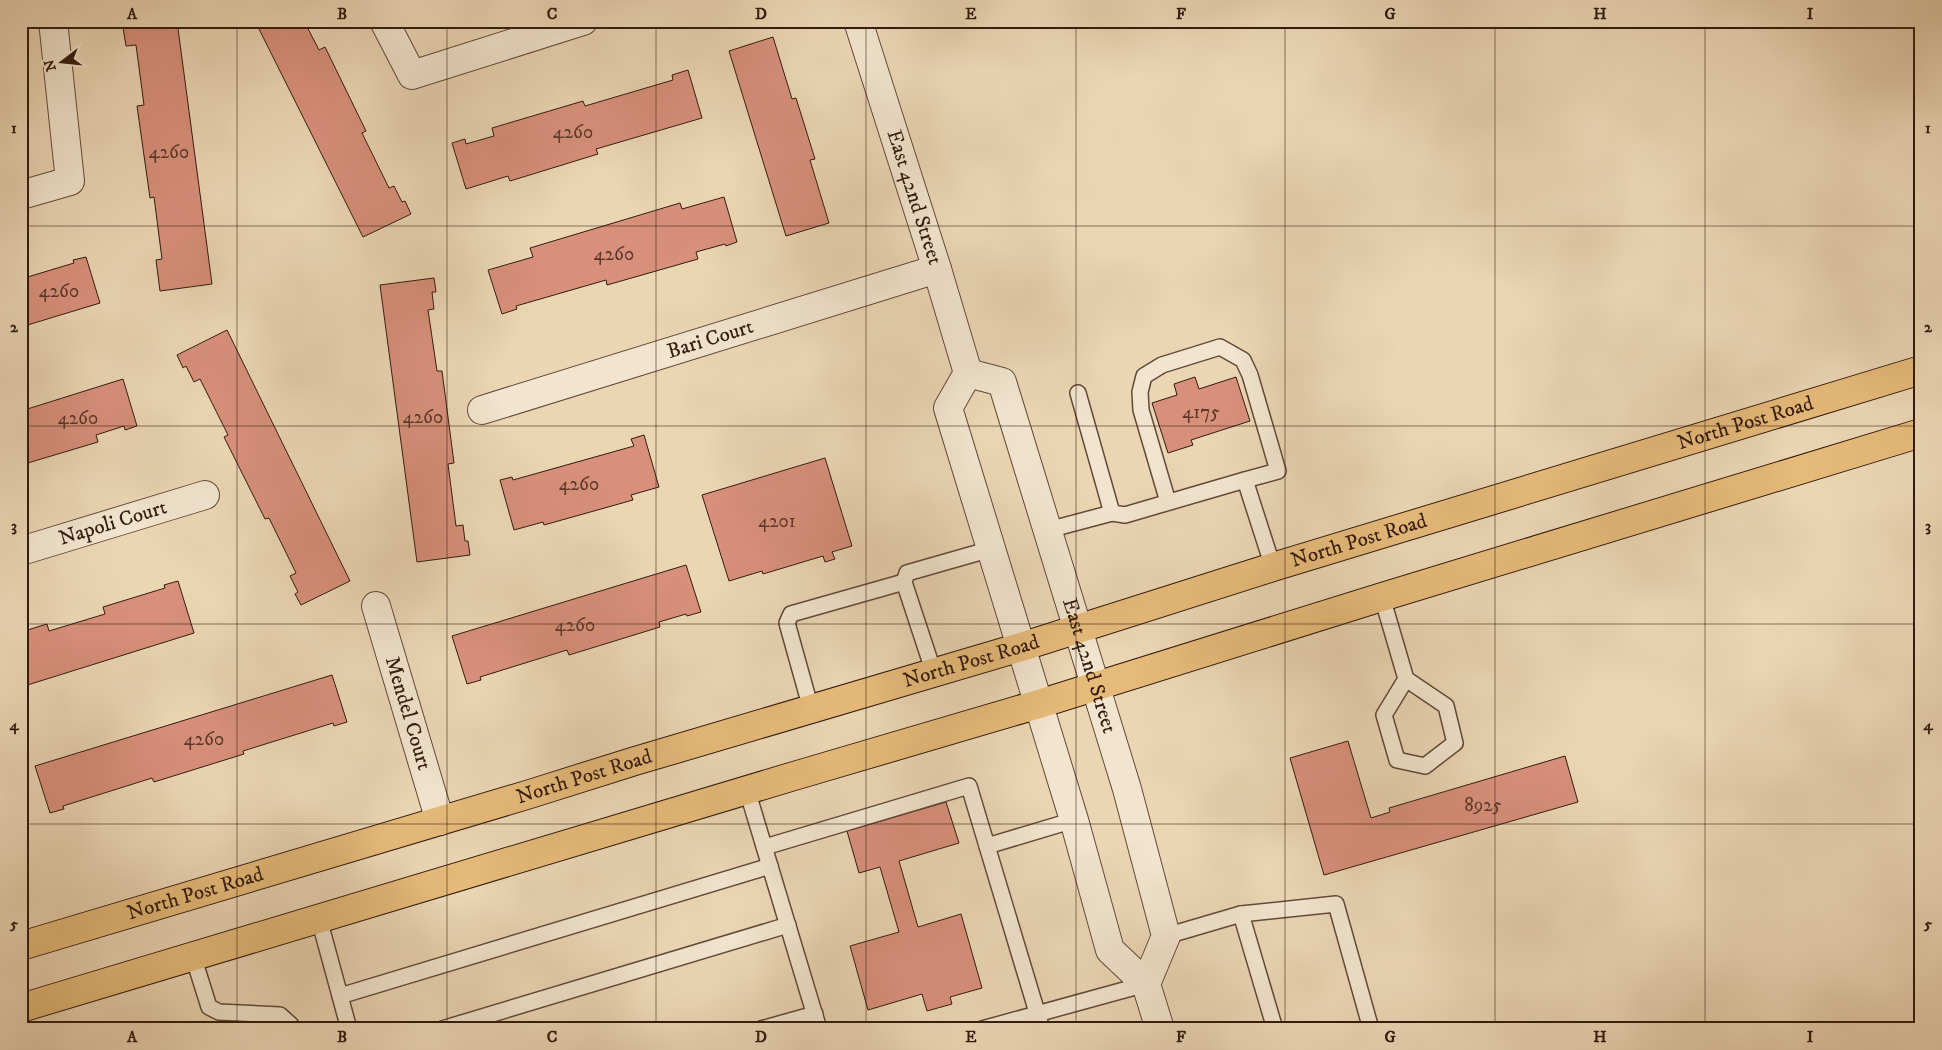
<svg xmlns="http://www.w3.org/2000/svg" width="1942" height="1050" font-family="'IM FELL DW Pica',serif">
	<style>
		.building { fill: #d8907b; stroke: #331b10 }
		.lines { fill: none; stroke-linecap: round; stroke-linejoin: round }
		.service-casing { stroke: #614a39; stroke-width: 18 }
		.minor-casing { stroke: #614a39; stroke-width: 30 }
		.tertiary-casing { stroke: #614a39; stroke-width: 30 }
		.primary-casing { stroke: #331b10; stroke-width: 30 }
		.service { stroke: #f2e4ce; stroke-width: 15 }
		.minor { stroke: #f2e4ce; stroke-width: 28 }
		.tertiary { stroke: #f2e4ce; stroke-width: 28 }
		.primary { stroke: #e6bb7a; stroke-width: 28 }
		.grid { fill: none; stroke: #331b10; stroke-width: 1; stroke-opacity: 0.55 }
		.labels { text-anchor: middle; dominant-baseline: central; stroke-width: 4; stroke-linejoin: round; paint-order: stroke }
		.number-label { font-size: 19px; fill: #5c382b }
		.street-label { font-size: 21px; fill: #331b10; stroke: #f2e4ce }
		.neatline { fill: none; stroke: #331b10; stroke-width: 2 }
		.grid-label { font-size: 16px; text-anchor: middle; font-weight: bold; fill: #331b10 }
	</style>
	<rect width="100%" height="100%" fill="#ebd6b4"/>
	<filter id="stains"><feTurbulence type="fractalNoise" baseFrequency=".004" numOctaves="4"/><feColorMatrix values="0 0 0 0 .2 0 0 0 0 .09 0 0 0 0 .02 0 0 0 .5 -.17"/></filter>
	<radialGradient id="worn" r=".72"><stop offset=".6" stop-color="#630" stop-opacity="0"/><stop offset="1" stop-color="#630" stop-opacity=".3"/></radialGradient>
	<g class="building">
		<path d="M122,21H177L212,284L160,291L156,260L162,259L154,197L150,198L137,106L144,105L136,45L126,46Z"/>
		<path d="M255,21H304L319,50L325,47L366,131L362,133L389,188L394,186L402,202L405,201L411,214L363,237Z"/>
		<path d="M773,37L792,99L796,98L815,159L810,160L829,223L786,236L729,51Z"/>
		<path d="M688,70L702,118L596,149L598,154L510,181L508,176L466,189L452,143L465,139L466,144L494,136L492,128L583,101L585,106L673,80L672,75Z"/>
		<path d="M724,197L737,242L726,246L725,244L696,252L698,259L607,285L606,280L516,306L517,309L502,314L488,270L533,257L530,248L680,203L682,209Z"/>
		<path d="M86,257L100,303L21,327V279L74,263L73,260Z"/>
		<path d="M434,278L436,292H432L434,309L428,310L437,371H442L454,463L448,464L456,526L463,525L465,541H468L470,555L417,562L380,285Z"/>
		<path d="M227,330L350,581L301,605L295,594L298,592L290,576L296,573L269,518L265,519L224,437L228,435L200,379L194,382L186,366L183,368L177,355Z"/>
		<path d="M1195,377L1199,389L1236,377L1250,421L1191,440L1193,445L1168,453L1152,403L1177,395L1174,384Z"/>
		<path d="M123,379L137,426L125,430L124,426L96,435L98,442L21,465V411Z"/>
		<path d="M644,435L659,487L631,495L633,500L544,525L543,522L514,530L500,480L512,477L513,480L634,446L631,439Z"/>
		<path d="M825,458L852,546L832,552L835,559L825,562L823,556L763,574L762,571L729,581L702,495Z"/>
		<path d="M686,565L701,612L687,616L686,614L659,622L660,627L569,655L567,650L480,677L481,680L467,684L452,636Z"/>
		<path d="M178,581L194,633L21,687V632L47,624L49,631L105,614L103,607L165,588L164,585Z"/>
		<path d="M332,675L347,722L334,726L333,723L243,751L244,754L154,782L152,778L63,806L64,809L50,813L35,766Z"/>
		<path d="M1348,741L1371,818L1390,812L1389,808L1565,756L1578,802L1324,875L1290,758Z"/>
		<path d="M946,802L959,843L899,861L918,927L961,914L982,988L950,997L952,1004L927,1011L922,994L868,1010L850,946L899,932L880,867L859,873L847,831Z"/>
	</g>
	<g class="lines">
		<defs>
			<g id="service">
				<path d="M1078,393L1112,513"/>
				<path d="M1168,502L1141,410L1140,392L1144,376L1162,365L1220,347L1243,360L1250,375L1278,471L1245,480"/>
				<path d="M1048,530L1112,513L1125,515L1245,480L1273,567"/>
				<path d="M1382,597L1406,679L1384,715L1397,760L1425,766L1455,743L1446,706L1406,679"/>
				<path d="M934,673L904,582L907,573L991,549"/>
				<path d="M811,709L787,623L791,614L904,582"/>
				<path d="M747,790L819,1029"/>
				<path d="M987,846L1042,1029"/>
				<path d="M765,847L969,786L987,846L1074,820"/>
				<path d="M1241,914L1275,1029"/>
				<path d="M319,919L349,1029"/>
				<path d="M1166,936L1241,914L1336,904L1371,1029"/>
				<path d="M193,956L209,1007L219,1012L280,1015L291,1025L292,1029"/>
				<path d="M340,996L770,866"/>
				<path d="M442,1029L788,925"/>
				<path d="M761,1029L815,1014"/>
				<path d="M982,1029L1146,984"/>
			</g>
			<g id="minor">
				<path d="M384,21L412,75L583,21"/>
				<path d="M21,195L70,181L53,21"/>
				<path id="s1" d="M482,410L937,269"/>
				<path id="s2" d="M21,551L205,495"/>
				<path id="s3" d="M376,606L440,821"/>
			</g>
			<g id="tertiary">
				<path id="s4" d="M858,21L937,269L968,373L948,408L1074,820L1110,950L1146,984L1160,1029"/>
				<path id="s5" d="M968,373L1002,382L1127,789L1166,936L1146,984"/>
			</g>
			<g id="primary">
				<path id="s6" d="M21,946L530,794L635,761L1021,647L1273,567L1921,370"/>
				<path d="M21,1008L794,776L1039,704L1382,597L1921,433"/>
			</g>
		</defs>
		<use href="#service" class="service-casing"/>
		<use href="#minor" class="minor-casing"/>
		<use href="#tertiary" class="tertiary-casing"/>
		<use href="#primary" class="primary-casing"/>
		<use href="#service" class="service"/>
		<use href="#minor" class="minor"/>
		<use href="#tertiary" class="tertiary"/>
		<use href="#primary" class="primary"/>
	</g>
	<path class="grid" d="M237,21V1029M447,21V1029M656,21V1029M866,21V1029M1076,21V1029M1285,21V1029M1495,21V1029M1705,21V1029M21,226H1921M21,426H1921M21,624H1921M21,824H1921"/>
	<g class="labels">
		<g class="number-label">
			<text x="573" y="132">4260</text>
			<text x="169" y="152">4260</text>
			<text x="614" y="254">4260</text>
			<text x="59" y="291">4260</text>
			<text x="1201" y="412">4175</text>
			<text x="423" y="417">4260</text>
			<text x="78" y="418">4260</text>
			<text x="579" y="484">4260</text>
			<text x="777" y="521">4201</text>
			<text x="575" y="625">4260</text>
			<text x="204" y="739">4260</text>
			<text x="1483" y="805">8925</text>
		</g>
		<g class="street-label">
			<text stroke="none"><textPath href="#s4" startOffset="185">East 42nd Street</textPath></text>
			<text stroke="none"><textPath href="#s1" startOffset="239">Bari Court</textPath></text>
			<text stroke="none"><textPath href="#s6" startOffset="1802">North Post Road</textPath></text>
			<text stroke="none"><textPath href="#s2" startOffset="96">Napoli Court</textPath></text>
			<text stroke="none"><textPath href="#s6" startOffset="1398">North Post Road</textPath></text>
			<text stroke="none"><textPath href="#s6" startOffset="992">North Post Road</textPath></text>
			<text stroke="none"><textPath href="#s5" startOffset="332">East 42nd Street</textPath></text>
			<text stroke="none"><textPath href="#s3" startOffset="112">Mendel Court</textPath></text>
			<text stroke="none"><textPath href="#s6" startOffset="588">North Post Road</textPath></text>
			<text stroke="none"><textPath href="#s6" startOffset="182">North Post Road</textPath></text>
		</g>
	</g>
	<rect width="1942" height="1050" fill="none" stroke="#ebd6b4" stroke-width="55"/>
	<g transform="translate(62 62) rotate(254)" stroke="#f2e4ce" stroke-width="4" paint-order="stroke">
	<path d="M0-4L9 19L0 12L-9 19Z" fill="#331b10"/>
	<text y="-8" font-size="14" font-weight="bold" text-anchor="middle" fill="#331b10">N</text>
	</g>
	<rect x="28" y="28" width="1886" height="994" class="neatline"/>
	<g class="grid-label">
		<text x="132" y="19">A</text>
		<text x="342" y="19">B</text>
		<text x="552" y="19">C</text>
		<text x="761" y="19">D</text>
		<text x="971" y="19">E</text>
		<text x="1181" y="19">F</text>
		<text x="1390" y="19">G</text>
		<text x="1600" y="19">H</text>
		<text x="1810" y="19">I</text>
		<text x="14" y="133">1</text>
		<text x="1928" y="133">1</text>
		<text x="14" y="332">2</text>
		<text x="1928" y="332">2</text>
		<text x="14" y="531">3</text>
		<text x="1928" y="531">3</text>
		<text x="14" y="730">4</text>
		<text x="1928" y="730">4</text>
		<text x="14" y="929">5</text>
		<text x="1928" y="929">5</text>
		<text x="132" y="1042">A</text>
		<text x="342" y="1042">B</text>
		<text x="552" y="1042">C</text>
		<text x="761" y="1042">D</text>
		<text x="971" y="1042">E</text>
		<text x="1181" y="1042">F</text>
		<text x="1390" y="1042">G</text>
		<text x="1600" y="1042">H</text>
		<text x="1810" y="1042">I</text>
	</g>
	<rect width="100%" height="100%" filter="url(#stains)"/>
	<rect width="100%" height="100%" fill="url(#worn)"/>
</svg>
